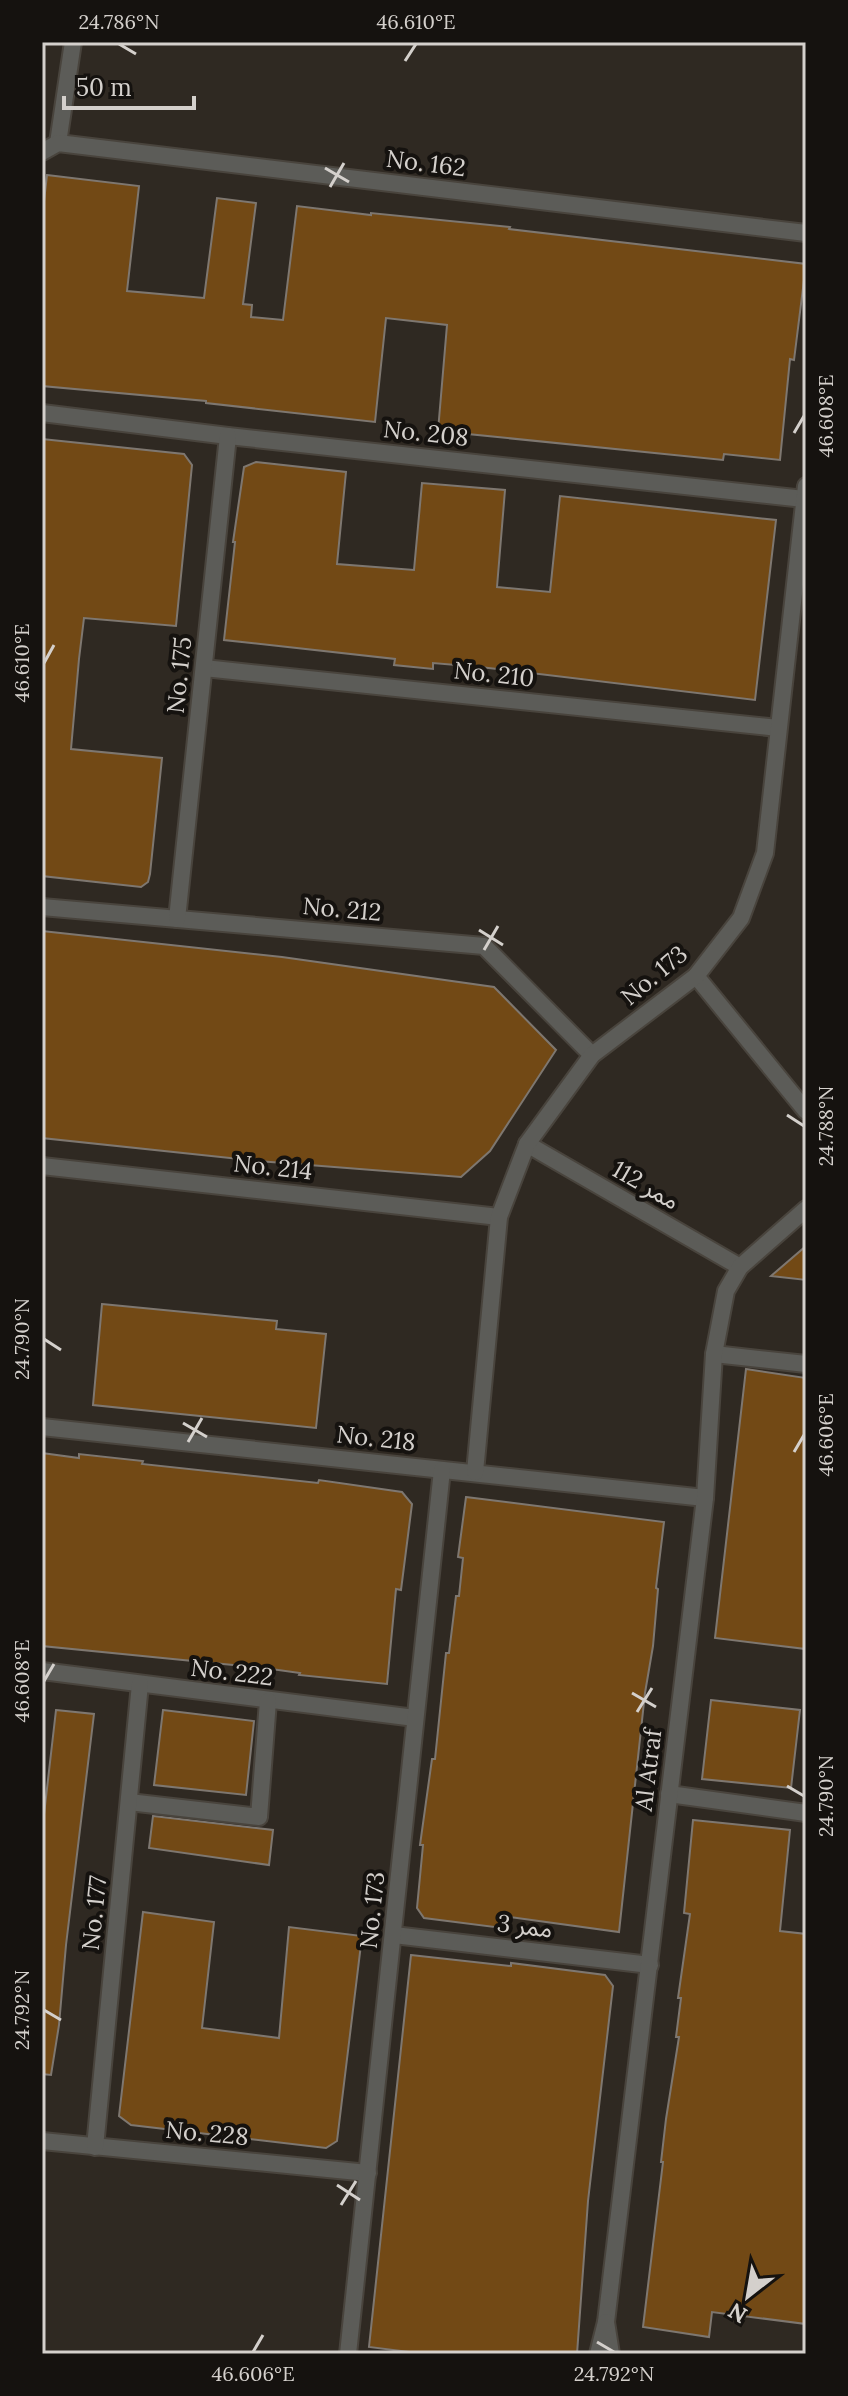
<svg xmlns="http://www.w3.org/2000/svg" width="848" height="2396" font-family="Lora,'Noto Sans Arabic',serif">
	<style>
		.building { fill: #724915; stroke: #7e7770; stroke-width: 2 }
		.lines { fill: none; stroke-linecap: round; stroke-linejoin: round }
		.minor-casing { stroke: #49443d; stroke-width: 20 }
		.minor { stroke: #5c5c58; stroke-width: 16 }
		.ticks { fill: none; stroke: #d4d0cc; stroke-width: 3 }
		.labels { text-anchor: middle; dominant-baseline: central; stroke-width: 8; stroke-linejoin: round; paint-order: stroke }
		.street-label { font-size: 24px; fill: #d4d0cc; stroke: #15120f }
		.neatline { fill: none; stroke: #d4d0cc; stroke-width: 3 }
		.ticks-label { font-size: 20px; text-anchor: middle; fill: #d4d0cc }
	</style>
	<rect width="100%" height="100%" fill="#2f2922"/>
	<g class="building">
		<path d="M47,175L139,186L127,291L204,298L217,198L256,203L243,304L252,305L251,317L283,320L297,206L371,215V213L510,227L509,229L806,264L794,360L790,359L780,460L724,454L723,460L438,431L447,325L386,318L375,422L206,403V401L42,386V219Z"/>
		<path d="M42,439L184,454L192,465L176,626L84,618L79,659L71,749L162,758L150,874L148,882L141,887L42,876Z"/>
		<path d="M256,462L346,472L337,564L414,570L422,483L505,490L497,587L550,592L560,496L776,520L755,700L480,667L433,663V669L394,665L395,659L224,640L235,542H233L244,467Z"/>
		<path d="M42,931L282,957L494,987L556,1050L490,1151L461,1177L258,1161L42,1138Z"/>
		<path d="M806,1246V1280L771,1276Z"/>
		<path d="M102,1304L277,1321L276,1329L326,1334L316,1428L93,1405Z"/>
		<path d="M746,1369L806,1378V1649L715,1638Z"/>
		<path d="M42,1453L79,1458V1454L143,1461L142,1464L318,1483L319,1480L402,1492L412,1504L401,1590L396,1589L387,1684L299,1675L300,1673L264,1668L42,1646Z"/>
		<path d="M466,1497L664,1522L656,1588L658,1589L653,1646L645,1693L619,1932L503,1916L502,1928L424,1918L417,1908L423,1845H420L432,1759H435L446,1653H449L456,1596H459L463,1558L458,1557Z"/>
		<path d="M711,1700L800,1710L791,1788L702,1779Z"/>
		<path d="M56,1710L94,1714L66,1945L59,2025L51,2075L42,2074V1832Z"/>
		<path d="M163,1710L254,1721L246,1795L154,1785Z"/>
		<path d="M153,1816L273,1830L269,1865L149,1848Z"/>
		<path d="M693,1820L790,1830L780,1931L806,1934V2324L712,2312L709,2337L643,2327L663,2162H661L666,2119L679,2037H676L681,1998H678L690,1914L684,1913Z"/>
		<path d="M143,1912L214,1922L202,2028L279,2038L289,1927L362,1936L337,2141L326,2148L131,2125L119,2116Z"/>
		<path d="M411,1955L511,1966V1963L605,1975L613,1986L588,2201L577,2354H425L369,2347Z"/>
	</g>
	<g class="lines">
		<defs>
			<g id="minor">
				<path d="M58,143L73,42"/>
				<path d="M42,152L58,143L806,233"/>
				<path d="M42,413L228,436L804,499"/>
				<path d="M204,668L778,728"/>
				<path d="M42,907L484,946L592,1055"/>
				<path d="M177,919L228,436"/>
				<path d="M696,976L806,1111"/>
				<path d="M527,1144L740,1267"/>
				<path d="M42,1166L499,1217"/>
				<path d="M714,1354L806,1364"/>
				<path d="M42,1427L705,1498"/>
				<path d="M475,1472L499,1217L527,1144L592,1055L696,976L741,918L765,853L806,486"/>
				<path d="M42,1671L415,1718"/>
				<path d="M669,1794L806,1813"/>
				<path d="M129,1802L259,1817L268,1701"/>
				<path d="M394,1935L650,1965"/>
				<path d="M42,2141L368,2173"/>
				<path d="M95,2147L140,1684"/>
				<path d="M606,2322L705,1498L714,1354L726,1291L740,1267L806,1209"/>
				<path d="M348,2354L442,1470"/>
				<path d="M598,2354L606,2322L611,2354"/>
			</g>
		</defs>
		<use href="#minor" class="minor-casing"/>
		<use href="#minor" class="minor"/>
	</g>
	<path class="ticks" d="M119,44L136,54M405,61L416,44M325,168L349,182M330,187L344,163M794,433L804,416M44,663L54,645M479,930L503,945M484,950L498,926M787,1115L804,1126M44,1339L61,1350M183,1423L207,1437M188,1442L202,1418M794,1452L804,1435M44,1681L54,1664M632,1693L656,1707M637,1712L652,1688M787,1786L804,1796M44,2010L61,2020M337,2185L360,2200M341,2205L356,2181M597,2342L614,2352M253,2352L263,2335"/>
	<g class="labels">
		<g class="street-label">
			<text transform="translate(426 163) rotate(7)">No. 162</text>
			<text transform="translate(426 433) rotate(6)">No. 208</text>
			<text transform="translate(494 674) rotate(6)">No. 210</text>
			<text transform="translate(179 675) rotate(-84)">No. 175</text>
			<text transform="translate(342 909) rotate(5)">No. 212</text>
			<text transform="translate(654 975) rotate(-40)">No. 173</text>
			<text transform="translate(273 1167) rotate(6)">No. 214</text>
			<text transform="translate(646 1185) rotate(30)">ممر 112</text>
			<text transform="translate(376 1438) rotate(6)">No. 218</text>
			<text transform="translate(232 1672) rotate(7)">No. 222</text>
			<text transform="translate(648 1770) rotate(-83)">Al Atraf</text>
			<text transform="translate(372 1910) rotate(-84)">No. 173</text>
			<text transform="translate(94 1913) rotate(-84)">No. 177</text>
			<text transform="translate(525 1926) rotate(7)">ممر 3</text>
			<text transform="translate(207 2133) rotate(5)">No. 228</text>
		</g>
	</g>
	<rect width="848" height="2396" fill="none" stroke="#15120f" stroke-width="88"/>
	<g transform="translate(748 2296) rotate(211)" stroke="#15120f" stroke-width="6" paint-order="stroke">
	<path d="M0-6L14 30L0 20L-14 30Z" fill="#d4d0cc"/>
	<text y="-12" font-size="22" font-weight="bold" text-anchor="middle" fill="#d4d0cc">N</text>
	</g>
	<path d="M64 96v12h130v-12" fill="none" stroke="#d4d0cc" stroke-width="4"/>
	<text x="76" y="96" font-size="24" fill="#d4d0cc" stroke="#15120f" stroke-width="6" paint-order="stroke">50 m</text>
	<rect x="44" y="44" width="760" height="2308" class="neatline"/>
	<g class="ticks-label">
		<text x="119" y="29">24.786°N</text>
		<text x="416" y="29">46.610°E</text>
		<text transform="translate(826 416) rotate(-90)" y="7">46.608°E</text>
		<text transform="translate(22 663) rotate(-90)" y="7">46.610°E</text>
		<text transform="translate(826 1126) rotate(-90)" y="7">24.788°N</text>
		<text transform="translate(22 1339) rotate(-90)" y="7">24.790°N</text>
		<text transform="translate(826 1435) rotate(-90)" y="7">46.606°E</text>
		<text transform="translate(22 1681) rotate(-90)" y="7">46.608°E</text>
		<text transform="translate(826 1796) rotate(-90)" y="7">24.790°N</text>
		<text transform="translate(22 2010) rotate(-90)" y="7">24.792°N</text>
		<text x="253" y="2381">46.606°E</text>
		<text x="614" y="2381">24.792°N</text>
	</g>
</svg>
